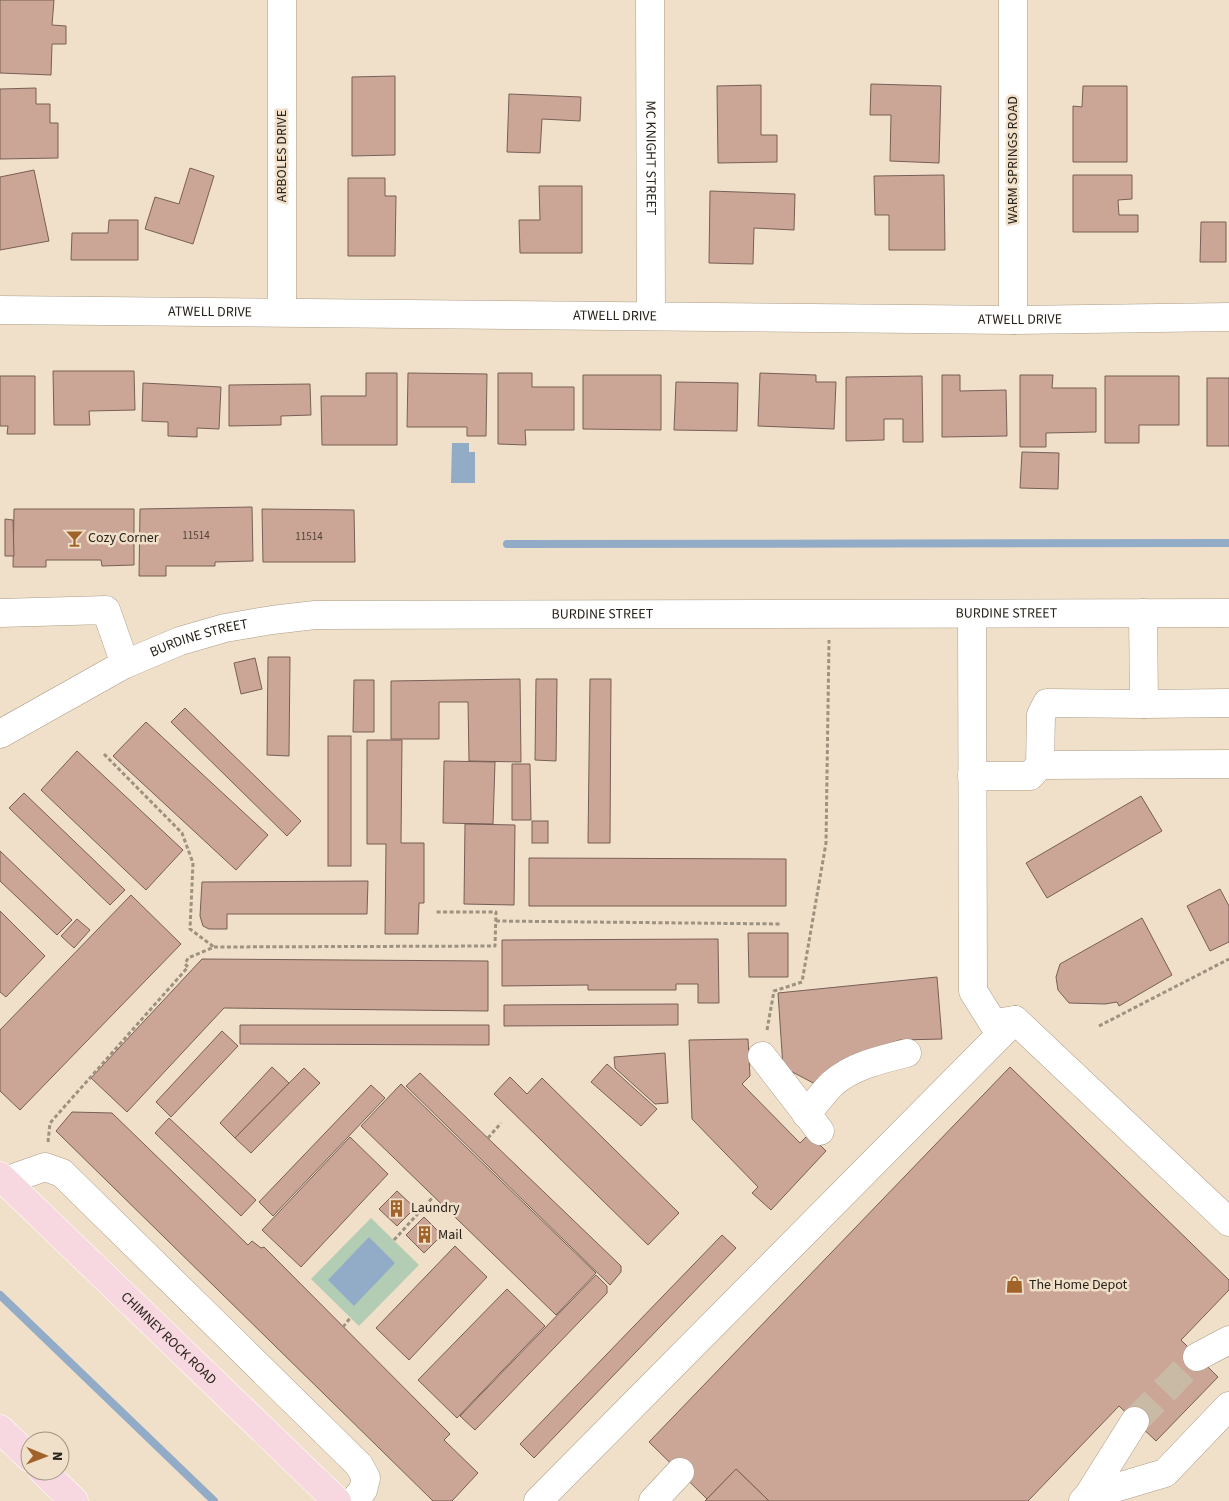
<svg xmlns="http://www.w3.org/2000/svg" width="1229" height="1501" font-family="'Source Sans 3',sans-serif">
	<style>
		.pitch { fill: #b3cdb4 }
		.water { fill: #92abc6 }
		.lines { fill: none; stroke-linecap: round; stroke-linejoin: round }
		.stream { stroke: #92abc6; stroke-width: 8 }
		.building { fill: #cba696; stroke: #775f55 }
		.minor-tunnel { stroke: #c9baa6; stroke-width: 28; stroke-dasharray: 28 14; stroke-linecap: butt }
		.minor-casing { stroke: #ac9d87; stroke-width: 29 }
		.major-casing { stroke: #fff; stroke-width: 29 }
		.path { stroke: #9d9180; stroke-width: 3; stroke-dasharray: 4 2.5; stroke-linecap: butt }
		.minor { stroke: #fff; stroke-width: 28 }
		.major { stroke: #f7d7e0; stroke-width: 28 }
		.labels { text-anchor: middle; dominant-baseline: central; stroke-width: 5; stroke-linejoin: round; paint-order: stroke }
		.number-label { font-size: 11px; fill: #514339 }
		.street-label { font-size: 14px; fill: #28221a; stroke: #f1e0c9 }
		.poi-label { font-size: 14px; fill: #28221a; stroke: #f1e0c9; text-anchor: start }
	</style>
	<rect width="100%" height="100%" fill="#f1e0c9"/>
	<path class="pitch" d="M371,1218L419,1265L359,1326L311,1279Z"/>
	<g class="water">
		<path d="M452,443H469V452H475V483H451Z"/>
		<path d="M369,1237L395,1263L354,1306L328,1280Z"/>
	</g>
	<g class="lines">
		<g class="stream">
			<path d="M507,544L1229,543"/>
			<path d="M0,1295L214,1501"/>
		</g>
	</g>
	<g class="building">
		<path d="M0,0H54L52,25L66,26V44H52L51,75L0,73Z"/>
		<path d="M395,76V155L352,156V77Z"/>
		<path d="M871,84L941,86L939,163L890,161L891,115H870Z"/>
		<path d="M761,85V135H777V162L718,163L717,86Z"/>
		<path d="M1083,86H1127V162H1073V106L1082,107Z"/>
		<path d="M36,88V104H50V123H58V158L0,159V89Z"/>
		<path d="M509,94L581,97L580,121L542,119L540,153L507,152Z"/>
		<path d="M190,168L214,176L193,244L145,229L155,197L179,204Z"/>
		<path d="M34,170L49,241L0,250V177Z"/>
		<path d="M944,175L945,250H889V215H875L874,176Z"/>
		<path d="M1073,175H1132V199L1118,200L1119,215H1138V232H1073Z"/>
		<path d="M348,178H385V196H396L395,256H348Z"/>
		<path d="M539,186H582V253H520L519,220H540Z"/>
		<path d="M710,191L795,194L794,230L754,228L753,264L709,263Z"/>
		<path d="M109,220H138V260H71L72,233H108Z"/>
		<path d="M1201,222H1226V262H1200Z"/>
		<path d="M53,371H134L135,410L89,411L90,425H54Z"/>
		<path d="M366,373H397V445H322L321,396H366Z"/>
		<path d="M408,373L487,374L486,436H467V427H407Z"/>
		<path d="M498,373H532V387H574V430H525L526,445L498,444Z"/>
		<path d="M760,373L816,375V382H836L834,429L758,426Z"/>
		<path d="M583,375H661V430L583,429Z"/>
		<path d="M942,375H960V391L1006,390L1007,436L942,437Z"/>
		<path d="M1020,375H1053L1052,388H1096V432L1046,433V447H1020Z"/>
		<path d="M0,376H35V434H7L8,426H0Z"/>
		<path d="M922,376L923,442H903V419H884V440L846,441V377Z"/>
		<path d="M1105,376H1179V425H1139V443H1105Z"/>
		<rect x="1207" y="378" width="22" height="68"/>
		<path d="M676,382L738,383L737,431L674,430Z"/>
		<path d="M143,383L221,387L219,429L197,428V437L168,436V422L142,421Z"/>
		<path d="M310,384L311,415L281,416V425L229,426V385Z"/>
		<path d="M1022,452L1059,453L1058,489L1020,488Z"/>
		<path d="M252,507L253,561L215,562V566H166V576H139L140,509Z"/>
		<path d="M14,509H134V565L102,566L101,560H46V567H13Z"/>
		<path d="M262,509L354,510L355,562H263Z"/>
		<path d="M5,519L13,520L14,556H5Z"/>
		<path d="M268,657H290L289,756L267,755Z"/>
		<path d="M255,658L262,689L241,694L234,663Z"/>
		<path d="M520,679L521,762L469,761L468,702H439V739H391V681Z"/>
		<path d="M536,679H557L556,761L535,760Z"/>
		<path d="M590,679H611L610,843H588Z"/>
		<path d="M354,680H374V732H353Z"/>
		<path d="M185,708L301,821L287,836L171,722Z"/>
		<path d="M146,722L268,835L236,870L113,756Z"/>
		<rect x="328" y="736" width="23" height="130"/>
		<path d="M367,740H402L401,843H424V903H419L418,934H385L386,844H367Z"/>
		<path d="M77,751L183,850L146,890L41,790Z"/>
		<path d="M444,761L495,762L493,824L443,823Z"/>
		<path d="M512,764H530L531,820H512Z"/>
		<path d="M24,793L125,890L110,905L9,808Z"/>
		<path d="M1141,796L1162,831L1047,898L1026,863Z"/>
		<rect x="532" y="821" width="16" height="22"/>
		<path d="M465,824L515,825L514,905L464,904Z"/>
		<path d="M0,851L72,920L57,935L0,881Z"/>
		<path d="M529,858L786,859V906H529Z"/>
		<path d="M368,881L367,914H227V929H209L203,926L200,916L202,882Z"/>
		<path d="M1220,889L1229,906V942L1210,951L1187,906Z"/>
		<path d="M131,895L181,944L20,1110L0,1091V1030Z"/>
		<path d="M0,911L45,956L6,997L0,992Z"/>
		<path d="M1142,918L1172,975L1119,1006L1117,1002L1105,1004L1069,1003L1058,990L1056,977L1060,964Z"/>
		<path d="M77,919L90,930L74,948L61,936Z"/>
		<path d="M748,933H788V977H749Z"/>
		<path d="M718,939L719,1003H698V984H676V990H588V985L502,986V940Z"/>
		<path d="M202,959L488,961V1011L224,1008L127,1112L91,1078Z"/>
		<path d="M937,977L942,1039L900,1040L858,1054L817,1085L783,1067L778,993Z"/>
		<path d="M678,1004V1025L504,1026V1005Z"/>
		<path d="M240,1025H489V1045L240,1044Z"/>
		<path d="M222,1031L238,1046L171,1117L156,1102Z"/>
		<path d="M748,1039L750,1076L742,1084L800,1143L809,1134L826,1151L771,1210L752,1193L758,1187L692,1119L689,1040Z"/>
		<path d="M665,1053L668,1103L655,1104L615,1068L614,1057Z"/>
		<path d="M607,1064L657,1109L641,1126L591,1082Z"/>
		<path d="M272,1067L289,1083L235,1138L220,1123Z"/>
		<path d="M1010,1067L1229,1280V1290L1181,1340L1218,1377L1156,1441L1119,1406L1028,1501H769L736,1469L707,1499L649,1442Z"/>
		<path d="M304,1068L320,1083L251,1153L235,1138Z"/>
		<path d="M420,1073L621,1266V1272L610,1285L406,1086Z"/>
		<path d="M510,1077L527,1094L542,1078L679,1213L648,1245L494,1094Z"/>
		<path d="M401,1084L596,1273L556,1315L361,1126Z"/>
		<path d="M371,1085L385,1098L273,1216L259,1202Z"/>
		<path d="M72,1112L112,1113L248,1245L252,1241L261,1248L264,1247L450,1434L444,1440L478,1473L452,1501H433L56,1131Z"/>
		<path d="M169,1118L256,1200L241,1216L155,1133Z"/>
		<path d="M350,1137L388,1174L301,1267L262,1230Z"/>
		<path d="M397,1191L415,1208L397,1226L379,1209Z"/>
		<path d="M424,1217L442,1235L424,1253L406,1235Z"/>
		<path d="M722,1235L736,1248L534,1458L520,1444Z"/>
		<path d="M455,1246L487,1277L409,1360L376,1328Z"/>
		<path d="M596,1275L607,1286V1293L475,1430L460,1416Z"/>
		<path d="M507,1289L545,1326L457,1418L418,1380Z"/>
		<path d="M736,1469L769,1501H705Z"/>
	</g>
	<g class="lines">
		<path class="minor-tunnel" d="M1135,1421L1197,1357"/>
		<defs>
			<g id="minor">
				<path id="s1" d="M650,0L651,316"/>
				<path id="s2" d="M0,310L1013,320L1229,317"/>
				<path d="M282,311V0"/>
				<path d="M1013,320V0"/>
				<path d="M0,613L106,610L125,664"/>
				<path d="M1143,613L1144,704L1229,703"/>
				<path d="M972,614L973,991L993,1023L1015,1020L1229,1222"/>
				<path id="s3" d="M0,734L123,665L180,641L225,628L272,620L315,615L1229,613"/>
				<path d="M1040,765L1229,764"/>
				<path d="M972,776H1030L1040,765L1041,715L1047,703L1144,704"/>
				<path d="M762,1056L820,1131"/>
				<path d="M806,1114C815,1104 823,1093 832,1084C852,1066 882,1059 907,1053"/>
				<path d="M5,1181L45,1167L62,1173L359,1465L366,1478L363,1490L354,1501"/>
				<path d="M1197,1357L1229,1340"/>
				<path d="M1088,1496L1165,1473L1229,1406"/>
				<path d="M538,1501L1015,1020"/>
				<path d="M653,1501L680,1472"/>
				<path d="M1083,1501L1088,1496L1135,1421"/>
			</g>
			<g id="major">
				<path id="s4" d="M0,1176L337,1501"/>
				<path d="M0,1429L30,1458"/>
				<path d="M43,1471L74,1501"/>
			</g>
		</defs>
		<use href="#minor" class="minor-casing"/>
		<use href="#major" class="major-casing"/>
		<g class="path">
			<path d="M104,754L182,833L193,863L190,929L214,947"/>
			<path d="M496,921L781,924"/>
			<path d="M1099,1026L1229,959"/>
			<path d="M767,1030L774,991L802,982L826,843L829,640"/>
			<path d="M488,1138L501,1123"/>
			<path d="M48,1142L50,1123L188,967L185,964L188,958L214,947L495,946L496,912H436"/>
			<path d="M394,1240L434,1196"/>
			<path d="M343,1327L351,1317"/>
		</g>
		<use href="#minor" class="minor"/>
		<use href="#major" class="major"/>
	</g>
	<defs>
		<symbol id="bar-bare" viewBox="-9 -9 18 18"><path d="M-6-5H6L.8 .8V4.5H3.5V6h-7V4.5H-.8V.8Z" fill="#a16329" stroke="#f1e0c9" stroke-width="2.5" paint-order="stroke"/></symbol>
		<symbol id="building-bare" viewBox="-9 -9 18 18"><path d="M-4-6H4V6H1V3H-1V6H-4ZM-2.5-4.3h1.7v1.8h-1.7ZM.8-4.3h1.7v1.8H.8ZM-2.5-1h1.7V.8h-1.7ZM.8-1h1.7V.8H.8Z" fill="#a16329" stroke="#f1e0c9" stroke-width="2.5" paint-order="stroke"/></symbol>
		<symbol id="shop-bare" viewBox="-9 -9 18 18"><path d="M-5-2.5h2.3a2.7 3.5 0 0 1 5.4 0H5L5.5 6h-11ZM-1.5-2.5h3a1.5 2.3 0 0 0-3 0Z" fill="#a16329" stroke="#f1e0c9" stroke-width="2.5" paint-order="stroke"/></symbol>
	</defs>
	<g fill-rule="evenodd">
		<use href="#bar-bare" x="62" y="526" width="25" height="25"/>
		<use href="#building-bare" x="384" y="1196" width="25" height="25"/>
		<use href="#building-bare" x="412" y="1222" width="25" height="25"/>
		<use href="#shop-bare" x="1002" y="1272" width="25" height="25"/>
	</g>
	<g class="labels">
		<g class="number-label">
			<text x="196" y="535">11514</text>
			<text x="309" y="536">11514</text>
		</g>
		<g class="street-label">
			<text transform="translate(282 156) rotate(-90)">ARBOLES DRIVE</text>
			<text stroke="none"><textPath href="#s1" startOffset="158">MC KNIGHT STREET</textPath></text>
			<text transform="translate(1013 160) rotate(-90)">WARM SPRINGS ROAD</text>
			<text stroke="none"><textPath href="#s2" startOffset="210">ATWELL DRIVE</textPath></text>
			<text stroke="none"><textPath href="#s2" startOffset="615">ATWELL DRIVE</textPath></text>
			<text stroke="none"><textPath href="#s2" startOffset="1020">ATWELL DRIVE</textPath></text>
			<text stroke="none"><textPath href="#s3" startOffset="628">BURDINE STREET</textPath></text>
			<text stroke="none"><textPath href="#s3" startOffset="1032">BURDINE STREET</textPath></text>
			<text stroke="none"><textPath href="#s3" startOffset="222">BURDINE STREET</textPath></text>
			<text stroke="none"><textPath href="#s4" startOffset="234">CHIMNEY ROCK ROAD</textPath></text>
		</g>
		<g class="poi-label">
			<text x="88" y="538">Cozy Corner</text>
			<text x="411" y="1208">Laundry</text>
			<text x="438" y="1235">Mail</text>
			<text x="1029" y="1285">The Home Depot</text>
		</g>
	</g>
	<g transform="translate(45 1456) rotate(91)"><circle r="24" fill="#f1e0c9" stroke="#a19483"/>
	<path d="M0-4L9 19L0 12L-9 19Z" fill="#a16329"/>
	<text y="-8" font-size="14" font-weight="bold" text-anchor="middle" fill="#28221a">N</text>
	</g>
</svg>
